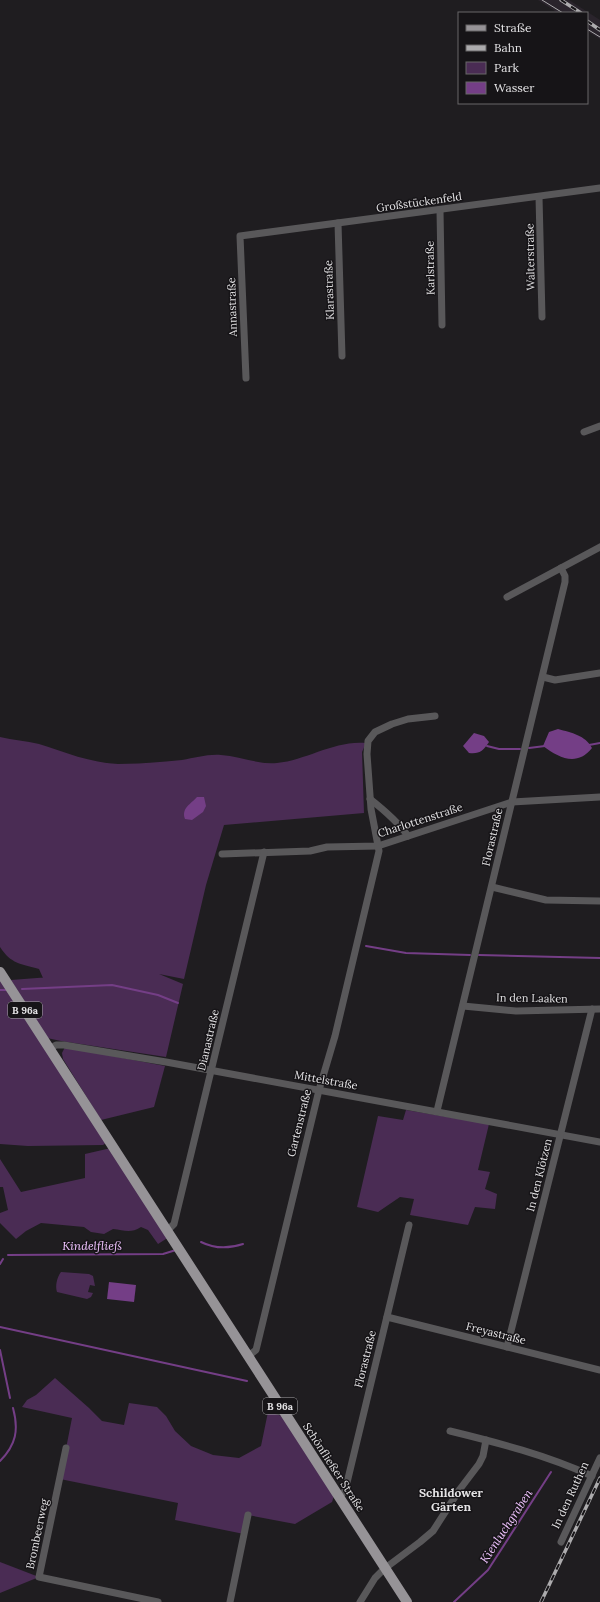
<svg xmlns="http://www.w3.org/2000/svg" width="600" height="1602" font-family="Lora,serif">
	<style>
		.built { fill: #2a242c }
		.green { fill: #4a2c54 }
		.water { fill: #743e86 }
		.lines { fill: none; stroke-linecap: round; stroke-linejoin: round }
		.stream { stroke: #743e86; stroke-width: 2 }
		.street { stroke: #59585a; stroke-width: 7 }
		.primary { stroke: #969397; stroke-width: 10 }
		.tram { stroke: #acabad; stroke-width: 1 }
		.rail-casing { stroke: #acabad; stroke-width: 3.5 }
		.rail { stroke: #161417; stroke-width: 2; stroke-dasharray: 6; stroke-linecap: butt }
		.labels { text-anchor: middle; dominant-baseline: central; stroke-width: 3; stroke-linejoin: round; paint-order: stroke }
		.shield { fill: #161417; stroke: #a6a5a7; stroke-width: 1 }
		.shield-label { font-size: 10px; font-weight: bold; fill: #e4e3e5 }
		.street-label { font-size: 11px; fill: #e4e3e5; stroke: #161417 }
		.water-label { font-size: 12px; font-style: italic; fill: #efc3fe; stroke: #161417 }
		.neighbourhood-label { font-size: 12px; font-weight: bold; fill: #e4e3e5; stroke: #161417 }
	</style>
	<rect width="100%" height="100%" fill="#1f1d20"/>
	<path class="built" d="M538,0H569L600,20V39L587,31V13H558Z"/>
	<g class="green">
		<path d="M0,737C13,740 26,741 39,744C64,752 91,763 118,764C139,764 161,762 182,760C195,758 207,754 221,755C240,756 258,765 277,763C307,760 335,740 366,743L362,752L364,813L224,825L206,885L184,979L159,974L183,984L166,1057L61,1041L47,1038L11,980L50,977L43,978L39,969C21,964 11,964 0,947Z"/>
		<path d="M0,977L106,1143L103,1145L28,1146L0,1144Z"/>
		<path d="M65,1047L165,1066L154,1107L101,1120L63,1059L62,1053Z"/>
		<path d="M406,1110L489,1124L478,1170L490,1172L485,1189L497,1194L495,1209L475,1207L468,1225L410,1215L414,1199L400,1197L378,1212L357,1207L378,1116L403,1120Z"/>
		<path d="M111,1148L169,1237L158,1244L148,1230L141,1227C130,1234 124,1230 113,1229L104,1234L91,1232L84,1227L41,1223L26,1231L16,1239L0,1223V1213L8,1210L3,1187H0V1159L21,1192L85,1178V1154Z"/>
		<path d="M61,1272L89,1274L93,1276L95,1286L90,1285L88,1292L93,1293L91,1297L87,1299L57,1292C55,1286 57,1277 61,1272Z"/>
		<path d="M55,1378L89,1408L102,1421L124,1425L129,1403L157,1407L166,1416L175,1431L191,1446L213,1455L239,1458L261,1446L268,1412L282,1416L334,1496L332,1502L295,1524L248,1515L244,1534L175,1520L178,1503L60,1479L72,1418L22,1407L27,1400L36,1395Z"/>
		<path d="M0,1562L39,1577L0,1593Z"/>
	</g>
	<g class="water">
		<path d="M558,729C572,733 585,735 592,748C577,767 559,758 543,746L549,732Z"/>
		<path d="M474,733L484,736L489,742C483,751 480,754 469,753L463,746Z"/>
		<path d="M197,797H204L206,806L203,812L192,820L185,819C181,808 191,804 197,797Z"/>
		<path d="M109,1282L136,1285L134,1302L107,1299Z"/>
	</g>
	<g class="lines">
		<g class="stream">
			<path d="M589,745L600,743"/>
			<path d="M487,746L499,749H520"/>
			<path d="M529,748L545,746"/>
			<path d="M366,946L406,953L470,955"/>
			<path d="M479,955L600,958"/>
			<path d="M22,989L112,985L158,995L178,1003"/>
			<path d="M0,990H6"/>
			<path d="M201,1242C215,1249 228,1249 243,1244"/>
			<path d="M8,1255L163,1254L176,1250"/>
			<path d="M0,1264L3,1259"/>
			<path d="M0,1327L247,1381"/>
			<path d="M0,1350L10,1398"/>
			<path d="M0,1461C16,1445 19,1430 13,1408"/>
			<path d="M454,1602L488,1570L551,1472"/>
		</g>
		<g class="street">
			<path d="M539,197L542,317"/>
			<path d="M440,210L442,325"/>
			<path d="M338,223L342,356"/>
			<path d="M246,378L240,236L600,188"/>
			<path d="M584,432L600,426"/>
			<path d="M507,597L600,547"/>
			<path d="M543,677L555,680L600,673"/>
			<path d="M370,799C384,810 398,822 408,836"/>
			<path d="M222,854L310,851L327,847L378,846L512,802L600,797"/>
			<path d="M492,887L546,900L600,901"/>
			<path d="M463,1006L516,1011L600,1009"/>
			<path d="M49,1049L56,1045H64L166,1062L600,1142"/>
			<path d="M437,1111L565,582V576L561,568"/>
			<path d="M168,1230L174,1224L264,852"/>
			<path d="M387,1317L600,1370"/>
			<path d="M507,1347L592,1009"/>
			<path d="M248,1356L256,1350L257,1346L319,1090L335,1036L379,851L371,809L367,754L368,741L375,732L392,724L408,719L435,716"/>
			<path d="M450,1431C499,1443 546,1455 592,1476"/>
			<path d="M66,1448L39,1577L158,1602"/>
			<path d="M339,1497L345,1491L409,1225"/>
			<path d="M561,1542L600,1458"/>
			<path d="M230,1602L248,1515"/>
			<path d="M360,1602L375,1578L384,1569L420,1542L433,1531L460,1489L479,1464L483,1456L486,1440"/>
		</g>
		<path class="primary" d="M0,972L407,1602"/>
		<g class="tram">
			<path d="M542,0L563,13"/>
			<path d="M587,29L600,37"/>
		</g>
		<defs>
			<g id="rail">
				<path d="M561,0L581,13"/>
				<path d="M587,21L600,30"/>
				<path d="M541,1602L600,1478"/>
			</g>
		</defs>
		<use href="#rail" class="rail-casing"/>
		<use href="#rail" class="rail"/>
	</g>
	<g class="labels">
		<g class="shield">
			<rect x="8" y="1002" width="34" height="16" rx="3"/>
			<rect x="263" y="1398" width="34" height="16" rx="3"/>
		</g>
		<g class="shield-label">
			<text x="25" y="1010">B 96a</text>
			<text x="280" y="1406">B 96a</text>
		</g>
		<g class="street-label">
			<text transform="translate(419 202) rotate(-8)">Großstückenfeld</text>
			<text transform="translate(530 257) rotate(-91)">Walterstraße</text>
			<text transform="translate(430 268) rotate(-91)">Karlstraße</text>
			<text transform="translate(329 290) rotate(-92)">Klarastraße</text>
			<text transform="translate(232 307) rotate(-92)">Annastraße</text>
			<text transform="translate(420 820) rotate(-18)">Charlottenstraße</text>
			<text transform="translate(492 837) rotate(-77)">Florastraße</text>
			<text transform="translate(532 998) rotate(1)">In den Laaken</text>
			<text transform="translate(208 1040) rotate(-77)">Dianastraße</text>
			<text transform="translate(326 1080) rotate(10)">Mittelstraße</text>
			<text transform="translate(299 1123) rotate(-76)">Gartenstraße</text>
			<text transform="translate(539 1175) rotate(-76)">In den Klötzen</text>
			<text transform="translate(496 1333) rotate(14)">Freyastraße</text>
			<text transform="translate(365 1359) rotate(-76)">Florastraße</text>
			<text transform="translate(334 1467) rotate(57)">Schönfließer Straße</text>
			<text transform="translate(570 1495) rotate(-65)">In den Ruthen</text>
			<text transform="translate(37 1534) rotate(-78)">Brombeerweg</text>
		</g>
		<g class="water-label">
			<text x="92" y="1245">Kindelfließ</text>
			<text transform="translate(506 1526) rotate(-57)">Kienluchgraben</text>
		</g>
		<g class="neighbourhood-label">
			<text x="451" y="1492">Schildower<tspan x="451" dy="14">Gärten</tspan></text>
		</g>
	</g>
	<rect x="458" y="12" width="130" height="92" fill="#161417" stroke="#686769"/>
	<rect x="466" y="25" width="20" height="6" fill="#969397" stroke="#686769"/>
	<text x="494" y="32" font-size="12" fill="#e4e3e5">Straße</text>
	<rect x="466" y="45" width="20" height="6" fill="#acabad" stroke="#686769"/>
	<text x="494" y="52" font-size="12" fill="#e4e3e5">Bahn</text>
	<rect x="466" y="62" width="20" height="12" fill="#4a2c54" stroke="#686769"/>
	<text x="494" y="72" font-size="12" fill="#e4e3e5">Park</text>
	<rect x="466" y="82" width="20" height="12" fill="#743e86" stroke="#686769"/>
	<text x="494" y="92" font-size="12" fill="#e4e3e5">Wasser</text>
</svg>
